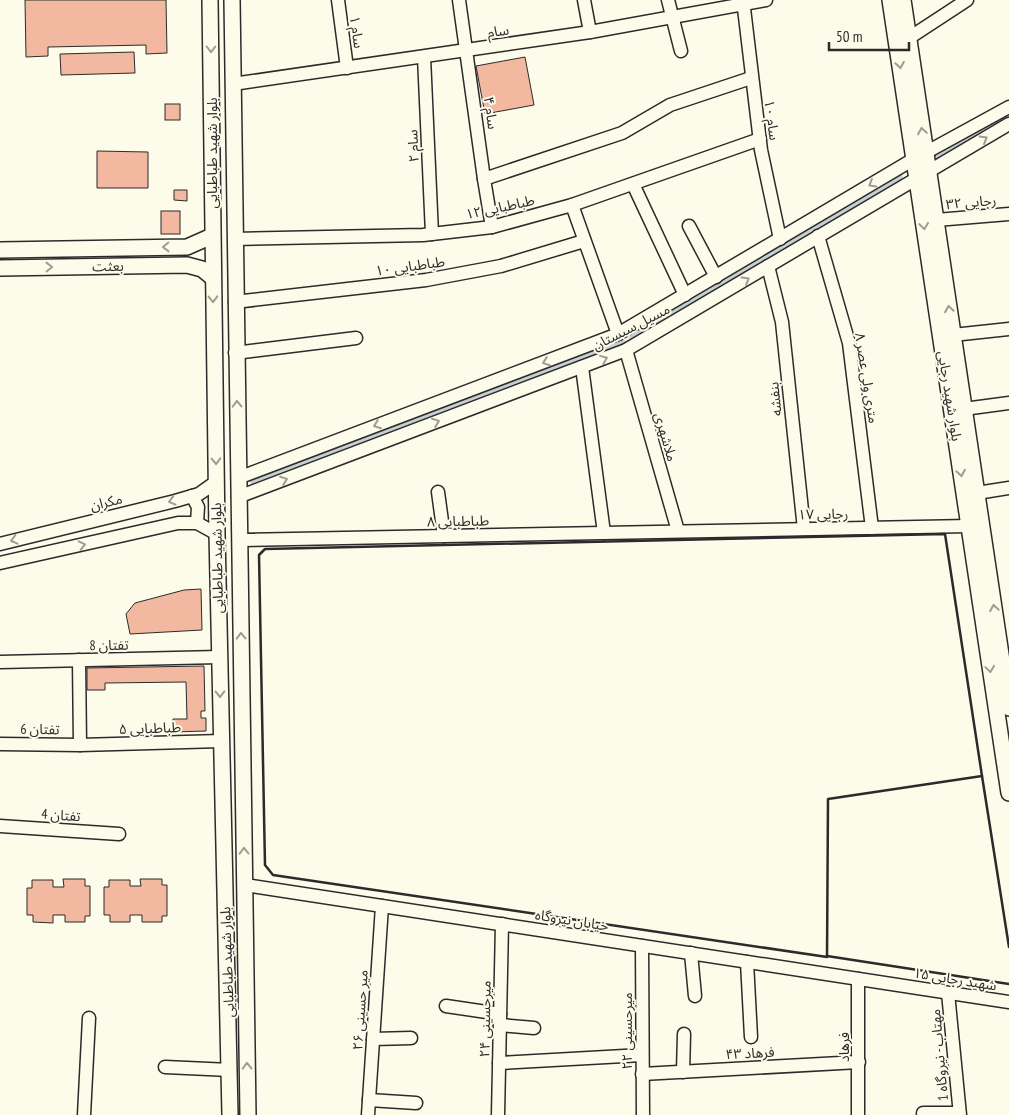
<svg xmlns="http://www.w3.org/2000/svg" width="1009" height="1115" font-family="'PT Sans Narrow','Noto Sans Arabic',sans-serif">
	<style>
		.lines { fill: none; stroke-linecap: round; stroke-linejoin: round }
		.canal { stroke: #c7d0d0; stroke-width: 11 }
		.building { fill: #f2b8a0; stroke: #2b2b2b }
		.minor-casing { stroke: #2b2b2b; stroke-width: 15 }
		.major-casing { stroke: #2b2b2b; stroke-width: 18 }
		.minor { stroke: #fdfbea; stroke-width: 12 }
		.major { stroke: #fdfbea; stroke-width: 15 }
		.wall { stroke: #2b2b2b; stroke-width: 2.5 }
		.oneway { stroke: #9e9d94 }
		.labels { text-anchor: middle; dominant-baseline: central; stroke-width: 4; stroke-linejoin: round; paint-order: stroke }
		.street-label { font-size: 14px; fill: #2b2b2b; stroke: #fdfbea }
	</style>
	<rect width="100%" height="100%" fill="#fdfbea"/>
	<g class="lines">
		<g class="canal">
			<path d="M936,156L1009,116"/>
			<path d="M256,482L622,343L897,176"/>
		</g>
	</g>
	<g class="building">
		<path d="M25,0H166L167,53L146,54V45L48,47V56L26,57Z"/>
		<path d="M134,52L135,73L61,75L60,54Z"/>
		<path d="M525,57L534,105L485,114L476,66Z"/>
		<rect x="165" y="104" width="15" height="16"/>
		<path d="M97,151L148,152V188H97Z"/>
		<path d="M174,190H187V201L174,200Z"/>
		<rect x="161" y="211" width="19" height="23"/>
		<path d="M201,589L202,630L130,634L126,614L135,603L184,590Z"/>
		<path d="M204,666L205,711H201V718H206V731L173,732V719H187L186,682L105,683V690H87V668Z"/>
		<path d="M63,879H85V886H90V916H85V922H65V915H53V923L33,922V915H27V888H32V880H53V887H64Z"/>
		<path d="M140,879H162V885H167V916H162V922H142V915H130V922H110V915H104V887H109V880H130V886H141Z"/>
	</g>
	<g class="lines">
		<defs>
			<g id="minor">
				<path d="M338,0L347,68"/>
				<path d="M459,0L484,179"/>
				<path d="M584,0L590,32"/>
				<path d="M668,0L681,51"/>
				<path d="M743,0L761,150L780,239"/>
				<path d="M909,38L967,0"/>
				<path d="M424,57L432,234"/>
				<path d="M233,84L590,32L766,0"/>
				<path d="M633,184L685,295"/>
				<path d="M572,205L618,334"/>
				<path d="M936,220L1009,214"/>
				<path d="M689,226L716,277"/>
				<path d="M492,227L484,179L622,133L670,105L751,78"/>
				<path d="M818,236L849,343L872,528"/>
				<path d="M235,239L423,235L492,227L572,205L760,139"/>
				<path d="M768,266L782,322L804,529"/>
				<path d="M235,302L426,280L501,266L584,241"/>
				<path d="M953,335L1009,329"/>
				<path d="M626,350L678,531"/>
				<path d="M235,353L356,338"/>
				<path d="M582,367L604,533"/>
				<path d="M964,409L1009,403"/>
				<path d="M238,478L618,334L914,159L1009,107"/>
				<path d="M438,492L444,536"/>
				<path d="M977,493L1009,488"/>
				<path d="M192,496L198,507L197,523"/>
				<path d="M238,497L626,350L1009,124"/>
				<path d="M239,540L969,526"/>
				<path d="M0,544L175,501L199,494L216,482"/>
				<path d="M0,563L178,523H197L217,534"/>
				<path d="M79,660L80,745"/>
				<path d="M0,662L219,657"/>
				<path d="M0,744L80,745L221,741"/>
				<path d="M0,826L119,834"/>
				<path d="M245,885L1009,1002"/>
				<path d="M642,946L643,1115"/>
				<path d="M691,953L695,996"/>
				<path d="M747,962L751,1037"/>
				<path d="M858,979V1115"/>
				<path d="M948,993L960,1115"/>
				<path d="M446,1006L500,1014"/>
				<path d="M500,1025L534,1028"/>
				<path d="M373,1039L411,1038"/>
				<path d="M499,1063L642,1055"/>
				<path d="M165,1067L230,1070"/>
				<path d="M683,1072L684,1034"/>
				<path d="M642,1074L859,1062"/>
				<path d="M369,1100L416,1103"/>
				<path d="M923,1113H959"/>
				<path d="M84,1115L89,1018"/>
				<path d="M368,1115L382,906"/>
				<path d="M498,1115L502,924"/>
			</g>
			<g id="major">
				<path d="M210,0L217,534L230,1115"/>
				<path d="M232,0L248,1115"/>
				<path d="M890,0L1009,793"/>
				<path d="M903,0L1009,708"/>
				<path d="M0,250L187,247L212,236"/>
				<path d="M0,268L187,265L202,269L213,278"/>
			</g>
		</defs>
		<use href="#minor" class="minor-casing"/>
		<use href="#major" class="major-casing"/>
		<use href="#minor" class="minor"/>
		<use href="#major" class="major"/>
		<g class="wall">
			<path d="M945,534L982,776L828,799L827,957L273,875L265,865L259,555L265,549Z"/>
			<path d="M982,776L1009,947"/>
			<path d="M827,956L1009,984"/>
		</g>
	</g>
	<defs><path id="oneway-chevron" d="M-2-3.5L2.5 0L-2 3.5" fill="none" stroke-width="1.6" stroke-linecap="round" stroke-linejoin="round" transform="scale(1.25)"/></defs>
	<g class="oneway">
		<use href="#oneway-chevron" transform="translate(211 49) rotate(90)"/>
		<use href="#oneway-chevron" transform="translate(900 65) rotate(81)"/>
		<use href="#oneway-chevron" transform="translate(922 131) rotate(-99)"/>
		<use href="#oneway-chevron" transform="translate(984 139) rotate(-30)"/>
		<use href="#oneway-chevron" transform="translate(872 184) rotate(149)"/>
		<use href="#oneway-chevron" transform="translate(924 226) rotate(82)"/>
		<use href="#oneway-chevron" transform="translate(166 247) rotate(179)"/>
		<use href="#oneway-chevron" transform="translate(49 267) rotate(-1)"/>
		<use href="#oneway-chevron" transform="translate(746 280) rotate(-31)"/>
		<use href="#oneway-chevron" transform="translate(213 299) rotate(89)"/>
		<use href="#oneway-chevron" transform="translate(949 309) rotate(-99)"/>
		<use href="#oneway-chevron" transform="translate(604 359) rotate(-22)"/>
		<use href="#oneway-chevron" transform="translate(546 362) rotate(159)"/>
		<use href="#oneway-chevron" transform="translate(237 404) rotate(-91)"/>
		<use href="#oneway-chevron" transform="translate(436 422) rotate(-21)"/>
		<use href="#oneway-chevron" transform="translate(377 425) rotate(159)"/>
		<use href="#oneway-chevron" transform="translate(216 461) rotate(89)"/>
		<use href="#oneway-chevron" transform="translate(961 473) rotate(81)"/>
		<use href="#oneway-chevron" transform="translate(284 480) rotate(-21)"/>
		<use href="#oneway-chevron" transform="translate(172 501) rotate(165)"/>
		<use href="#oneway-chevron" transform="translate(14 540) rotate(166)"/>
		<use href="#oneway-chevron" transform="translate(82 545) rotate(-13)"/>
		<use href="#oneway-chevron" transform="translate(994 608) rotate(-99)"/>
		<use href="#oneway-chevron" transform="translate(241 636) rotate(-91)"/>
		<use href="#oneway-chevron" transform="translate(990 669) rotate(82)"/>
		<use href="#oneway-chevron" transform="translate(220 694) rotate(89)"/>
		<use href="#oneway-chevron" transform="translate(244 851) rotate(-91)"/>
		<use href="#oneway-chevron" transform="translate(247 1066) rotate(-91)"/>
	</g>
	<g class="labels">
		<g class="street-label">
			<text transform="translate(498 31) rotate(-9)">سام</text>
			<text transform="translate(357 32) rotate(82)">سام ۱</text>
			<text transform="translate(491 113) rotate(82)">سام ۴</text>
			<text transform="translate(772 120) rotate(82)">سام ۱۰</text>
			<text transform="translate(413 146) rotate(-93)">سام ۲</text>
			<text transform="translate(212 153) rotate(-90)">بلوار شهید طباطبایی</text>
			<text transform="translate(971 202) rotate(-5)">رجایی ۳۲</text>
			<text transform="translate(500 207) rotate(-12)">طباطبایی ۱۲</text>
			<text transform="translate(108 266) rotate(-1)">بعثت</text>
			<text transform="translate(410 266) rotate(-8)">طباطبایی ۱۰</text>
			<text transform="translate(631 327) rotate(-27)">مسیل سیستان</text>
			<text transform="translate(867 378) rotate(81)">۸ متری ولی عصر</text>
			<text transform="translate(950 396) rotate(81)">بلوار شهید رجایی</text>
			<text transform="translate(775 399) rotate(-96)">بنفشه</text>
			<text transform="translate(666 437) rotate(74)">ملاشهری</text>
			<text transform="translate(106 502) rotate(-14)">مکران</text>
			<text transform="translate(823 514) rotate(-1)">رجایی ۱۷</text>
			<text transform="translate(458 521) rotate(-1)">طباطبایی ۸</text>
			<text transform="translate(217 558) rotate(-91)">بلوار شهید طباطبایی</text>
			<text transform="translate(109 645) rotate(-1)">تفتان 8</text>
			<text transform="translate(150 728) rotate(-2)">طباطبایی ۵</text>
			<text transform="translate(40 729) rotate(1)">تفتان 6</text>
			<text transform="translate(61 815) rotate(4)">تفتان 4</text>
			<text transform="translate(572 920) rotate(9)">خیابان نیروگاه</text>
			<text transform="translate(227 962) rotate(-92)">بلوار شهید طباطبایی</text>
			<text transform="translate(955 979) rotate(9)">شهید رجایی ۱۵</text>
			<text transform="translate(360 1010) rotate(-86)">میر حسینی ۲۶</text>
			<text transform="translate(485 1019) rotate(-89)">میرحسینی ۲۴</text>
			<text transform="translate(627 1031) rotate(-90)">میرحسینی ۲۲</text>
			<text transform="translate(844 1047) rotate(-90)">فرهاد</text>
			<text transform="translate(750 1053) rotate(-3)">فرهاد ۴۳</text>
			<text transform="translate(939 1055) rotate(-95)">مهتاب - نیروگاه 1</text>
		</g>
	</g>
	<path d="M829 42v8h80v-8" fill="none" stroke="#2b2b2b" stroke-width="2.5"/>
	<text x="836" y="42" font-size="15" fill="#2b2b2b" stroke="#fdfbea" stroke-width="4" paint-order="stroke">50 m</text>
</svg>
